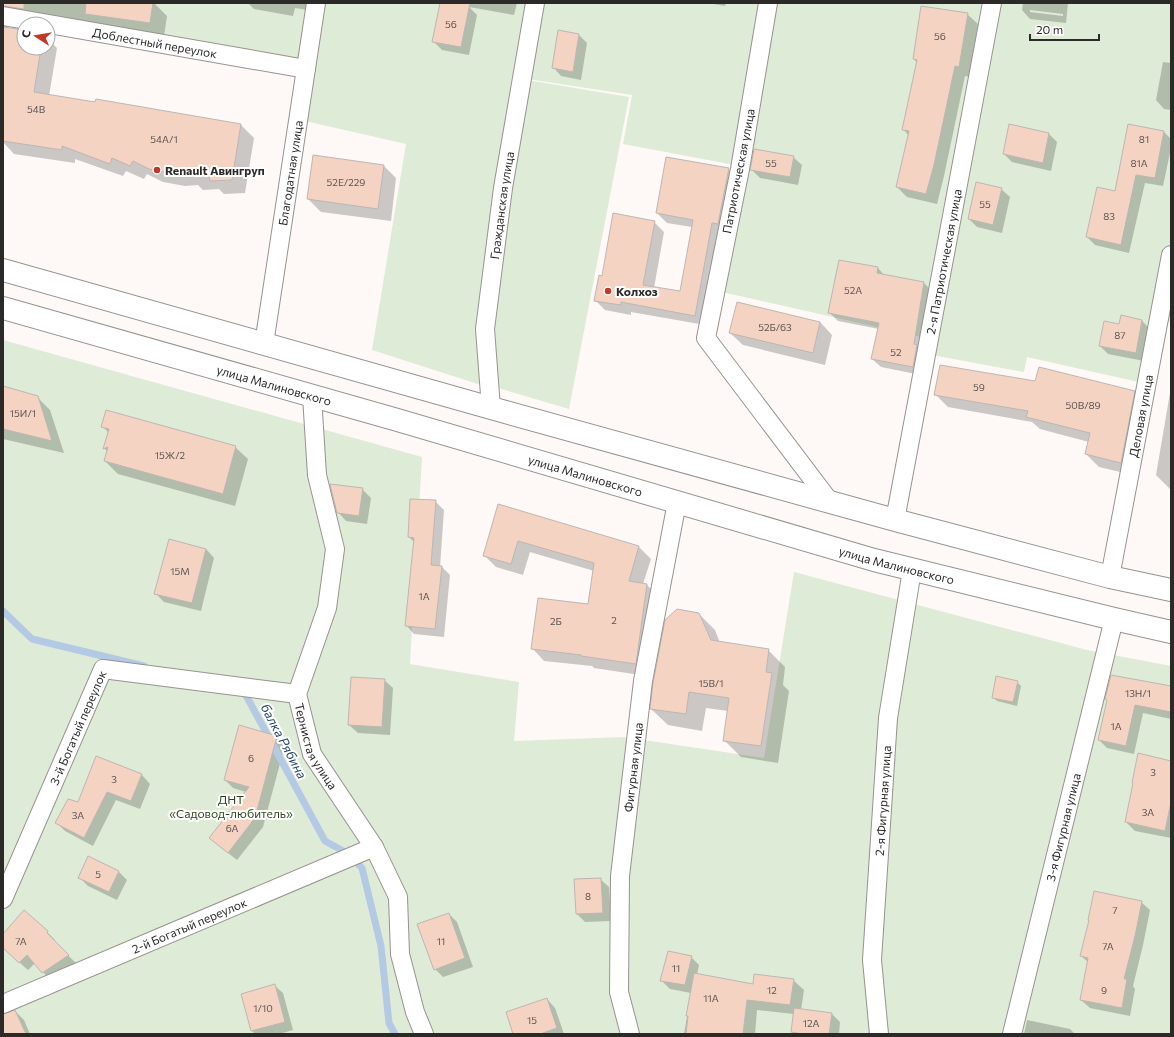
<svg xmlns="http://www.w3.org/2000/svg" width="1174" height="1037" font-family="Commissioner,sans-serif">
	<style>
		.green { fill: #deebd6 }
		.shadow { fill: #0003; fill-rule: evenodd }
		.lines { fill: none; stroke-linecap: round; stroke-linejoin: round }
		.stream { stroke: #b4c9e3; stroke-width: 7 }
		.building { fill: #f4d3c3; stroke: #bdb6b3 }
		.minor-casing { stroke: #98928f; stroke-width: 20 }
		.trunk-casing { stroke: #98928f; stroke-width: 24 }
		.minor { stroke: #fff; stroke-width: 18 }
		.trunk { stroke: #fff; stroke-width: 22 }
		.poi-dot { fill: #c43826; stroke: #fff; stroke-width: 1.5 }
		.labels { text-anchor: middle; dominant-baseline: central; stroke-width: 4; stroke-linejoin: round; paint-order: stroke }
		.number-label { font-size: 10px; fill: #5e5450 }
		.street-label { font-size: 12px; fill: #2c2a29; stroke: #fff }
		.poi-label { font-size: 12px; font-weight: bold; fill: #2c2a29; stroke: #fff; text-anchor: start }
		.park-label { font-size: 12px; fill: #2f471c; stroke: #fff }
		.water-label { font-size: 13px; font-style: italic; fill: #29486d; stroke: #fff }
	</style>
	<rect width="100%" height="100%" fill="#fef9f6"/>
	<g class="green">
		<path d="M3,3H1171V322L1155,319L1143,383L1027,357L1024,372L932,355L935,340L722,292L745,167L623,144L632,95L515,77L484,386L372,350L406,144L305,121L315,61L3,8Z"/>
		<path d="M527,80L629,97L569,409L498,388L491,324Z"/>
		<path d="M3,340L422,457L410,664L519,682L514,741L624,737L764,758L794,572L1087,650L1171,666V1034H3Z"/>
	</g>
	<g class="shadow">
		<path d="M3,3H154L167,16L164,36L9,22L6,28L24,31V48H48V39L57,48L49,96L241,125L254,138L245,193L224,194L219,189L203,190L198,185L185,186L163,182L147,174L144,179L126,171L123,176L75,159V163L14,154L3,142Z"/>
		<path d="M248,3H309L308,10L295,8L293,16L254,9Z"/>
		<path d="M441,3H450L469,7L477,15L469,55L442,50L433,41Z"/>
		<path d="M466,3H517L514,15L469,7Z"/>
		<path d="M708,3H726L725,6Z"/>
		<path d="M1023,3H1068L1066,23L1030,19L1022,10ZM1030,10L1063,14V16L1030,12Z"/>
		<path d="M967,14L978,24L969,77L965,76L944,176L937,204L907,197L897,187L909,136L903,129L917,63L914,59Z"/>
		<path d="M579,35L587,43L581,80L561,76L553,67Z"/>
		<path d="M1163,62L1171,63V110L1164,109L1156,100Z"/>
		<path d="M1129,125L1164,132L1171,139V148L1163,186L1145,183L1129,253L1095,245L1087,237L1116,192Z"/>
		<path d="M1049,134L1057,142L1051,171L1012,162L1004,154Z"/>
		<path d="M793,157L802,165L798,185L760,178L752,170Z"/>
		<path d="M384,166L396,178L391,221L321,212L308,199Z"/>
		<path d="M728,169L738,180L705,325L631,312V315L605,310L595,300L603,277L654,222L664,232L654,288L681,292L692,227L667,223L657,213Z"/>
		<path d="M1001,189L1010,197L1002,233L977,227L969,219Z"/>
		<path d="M878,268L885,276L924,283L932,291L921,375L881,367L872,359L879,329L838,321L829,312Z"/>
		<path d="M1121,317L1142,321L1150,329L1144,361L1108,354L1100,346L1119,325Z"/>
		<path d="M820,322L832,335L825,365L743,345L730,333Z"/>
		<path d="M1036,383L1134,392L1147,405L1133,475L1099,467L1086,454L1089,442L1040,429L1032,422L948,407L935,394Z"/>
		<path d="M3,387L37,397L50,410L64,453L3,439Z"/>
		<path d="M1171,387V490L1156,475Z"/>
		<path d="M103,427L235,447L248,459L235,506L118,474L105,461L108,452L104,448L109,433Z"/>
		<path d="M362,489L371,498L367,524L346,521L338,512Z"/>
		<path d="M435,501L444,510L440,567H442L450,575L444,637L414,634L406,625L415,543L409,537Z"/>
		<path d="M499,506L639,547L651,559L643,584L647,585L659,597L647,676L594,668L592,666L544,661L532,648L589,605L594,571L530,552L523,575L496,567L484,555Z"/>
		<path d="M206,549L214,558L201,611L164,602L155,593Z"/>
		<path d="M698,613L715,630L720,643L768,650L785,667L783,685L789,691L778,763L741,757L724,740L728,711L706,708L702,731L668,725L651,709Z"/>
		<path d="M384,680L393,688L390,735L358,733L349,725Z"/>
		<path d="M1017,682L1021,686L1017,706L997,701L993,697Z"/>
		<path d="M1171,688V719L1143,713L1134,754L1107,748L1099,740L1108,701L1106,699Z"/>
		<path d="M277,737L285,745L263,827L237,860L219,846L210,838L246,792L233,788L225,780Z"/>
		<path d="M97,757L142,775L150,784L140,809L116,800L93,846L65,831L57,823L79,803Z"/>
		<path d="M1171,762V838L1135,831L1126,822L1134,784L1133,783Z"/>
		<path d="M118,871L127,880L117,900L88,886L79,877Z"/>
		<path d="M600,879L609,887L611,921L585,922L577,914Z"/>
		<path d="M1141,902L1150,910L1143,945L1133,986L1135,989L1130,1016L1090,1008L1081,1000L1089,963L1081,956Z"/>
		<path d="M449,914L457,922L473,967L443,977L435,969Z"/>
		<path d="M47,932L55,940L54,942L77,964L51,981L35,963L28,970L3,948V936Z"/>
		<path d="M691,957L699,965L697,975L754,985L793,980L804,990L801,1010L832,1014L840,1022L839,1034H794L792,1032L794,1014L757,1010L755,1034H684L691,993L670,989L661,980Z"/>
		<path d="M274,985L283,993L293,1030L279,1034H255L252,1031Z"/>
		<path d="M547,999L555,1008L564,1034H514Z"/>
		<path d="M15,1011L24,1020L30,1034H3V1015Z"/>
		<path d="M1027,1020L1070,1029L1075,1034H1024Z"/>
	</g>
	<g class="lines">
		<g class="stream">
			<path d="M3,611L32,639L144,666"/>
			<path d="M242,688L325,841L345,852L362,868L381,946L389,1023L395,1034"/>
		</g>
	</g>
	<g class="building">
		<path d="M3,3H24V9L3,6Z"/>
		<path d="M86,3H153L150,23L85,14Z"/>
		<path d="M440,3H470L461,47L432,42Z"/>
		<path d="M921,6L968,13L959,67L955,66L934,165L926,194L896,187L909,131L902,130L917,60L913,59Z"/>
		<path d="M3,27L24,30V48H41L34,92L95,102L96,99L241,124L232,180L210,181L209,175L189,177V171L171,173L149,169L133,161L130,166L112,158L110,164L62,146V150L3,141Z"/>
		<path d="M558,30L579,34L573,72L552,68Z"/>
		<path d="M1009,124L1049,133L1043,163L1003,154Z"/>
		<path d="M1128,124L1164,131L1155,178L1136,175L1121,245L1086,237L1097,187L1115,191Z"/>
		<path d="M754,149L794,156L790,177L750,170Z"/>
		<path d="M313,155L384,165L378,209L307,199Z"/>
		<path d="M666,157L729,168L718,224L712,223L695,316L621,302V305L594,301L599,275L602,276L613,213L655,221L643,285L680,291L693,220L656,213Z"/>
		<path d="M976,182L1002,188L993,225L968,219Z"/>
		<path d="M839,260L878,267L877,273L924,282L914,344L917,345L913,367L871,359L879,323L828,313Z"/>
		<path d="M737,302L820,322L813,353L729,333Z"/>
		<path d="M1121,315L1142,320L1136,353L1099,346L1104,321L1119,324Z"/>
		<path d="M940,365L1035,381L1039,367L1135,391L1121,463L1085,454L1090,433L1026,417L1028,411L934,395Z"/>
		<path d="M3,386L38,396L52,441L3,429Z"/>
		<path d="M106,410L236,446L223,494L104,461L108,447L103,449L109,429L101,427Z"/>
		<path d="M330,484L363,488L359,516L337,513Z"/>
		<path d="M410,499L436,500L431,565L442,566L435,629L405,626L414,538L408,537Z"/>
		<path d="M498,504L639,546L629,581L647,584L636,664L581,656V655L531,649L538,598L588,604L594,563L518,541L511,564L483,556Z"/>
		<path d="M169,539L206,549L192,603L154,594Z"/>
		<path d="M677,609L699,613L711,640L769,649L766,672L772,673L761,746L723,741L729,698L689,692L686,714L650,709L653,683L665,620Z"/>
		<path d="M1111,675L1171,686V712L1135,705L1126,746L1098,740L1107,700L1105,699Z"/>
		<path d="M996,676L1018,681L1013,702L992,698Z"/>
		<path d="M351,677L385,679L382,727L348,725Z"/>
		<path d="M239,725L277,736L255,818L228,853L209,838L249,787L224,780Z"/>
		<path d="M1138,753L1171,761V802L1165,831L1125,822L1133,783H1132Z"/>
		<path d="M96,756L142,774L131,801L107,792L84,838L55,823L68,799L78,802Z"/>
		<path d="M88,856L119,871L109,892L78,878Z"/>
		<path d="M601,878L603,913L576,914L574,879Z"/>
		<path d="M1094,891L1142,901L1135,936L1124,979H1127L1122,1008L1080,1000L1088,958L1080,956L1089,920H1088Z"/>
		<path d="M24,910L48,931L47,933L69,955L42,973L27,955L19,963L3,948V934Z"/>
		<path d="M449,913L465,958L434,970L417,924Z"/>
		<path d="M668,951L692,956L685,985L660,981Z"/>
		<path d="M694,973L753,984L754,974L794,979L790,1005L747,1000L743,1034H686L688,1016H686Z"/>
		<path d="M275,984L285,1022L251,1031L241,994Z"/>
		<path d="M547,998L557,1028L540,1034H513L506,1012Z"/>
		<path d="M794,1008L832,1013L829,1034H803L791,1032Z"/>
		<path d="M15,1010L26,1034H3V1014Z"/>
	</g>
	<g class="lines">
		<defs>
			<g id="minor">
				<path d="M768,3L740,169L706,338L830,502"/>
				<path id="s1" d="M3,16L306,69"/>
				<path id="s2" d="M264,344L316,3"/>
				<path id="s3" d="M312,396L317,475L335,549L327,608L297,694L312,754L374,847L398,897L400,954L415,1012L424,1034"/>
				<path id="s4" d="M491,408L485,329L503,188L535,3"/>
				<path id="s5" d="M895,520L992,3"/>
				<path id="s6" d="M1110,577L1171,255"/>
				<path id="s7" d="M3,899L103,669L297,694"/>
				<path id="s8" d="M3,1004L374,847"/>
				<path id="s9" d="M630,1034L619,992L620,876L643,681L677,502"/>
				<path id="s10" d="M879,1034L872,960L888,718L912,570"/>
				<path id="s11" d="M1012,1034L1114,619"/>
			</g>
			<g id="trunk">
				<path d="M3,270L491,408L895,520L1110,577L1171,590"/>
				<path id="s12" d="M3,308L394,419L874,560L1114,619L1171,632"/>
			</g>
		</defs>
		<use href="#minor" class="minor-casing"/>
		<use href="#trunk" class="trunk-casing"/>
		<use href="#minor" class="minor"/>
		<use href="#trunk" class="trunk"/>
	</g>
	<g class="poi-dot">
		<circle cx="157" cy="170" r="4"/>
		<circle cx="608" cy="291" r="4"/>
	</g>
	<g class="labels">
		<g class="number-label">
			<text x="451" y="24">56</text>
			<text x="940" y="36">56</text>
			<text x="36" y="109">54В</text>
			<text x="164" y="139">54А/1</text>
			<text x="1144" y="139">81</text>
			<text x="771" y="163">55</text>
			<text x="1139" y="163">81А</text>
			<text x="346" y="182">52Е/229</text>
			<text x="985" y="204">55</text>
			<text x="1109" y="216">83</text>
			<text x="853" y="290">52А</text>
			<text x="775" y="327">52Б/63</text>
			<text x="1120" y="335">87</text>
			<text x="896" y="352">52</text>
			<text x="979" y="387">59</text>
			<text x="1083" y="405">50В/89</text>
			<text x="23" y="413">15И/1</text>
			<text x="170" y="455">15Ж/2</text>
			<text x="180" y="571">15М</text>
			<text x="424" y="596">1А</text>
			<text x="614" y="620">2</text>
			<text x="556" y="621">2Б</text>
			<text x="711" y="683">15В/1</text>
			<text x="1138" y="693">13Н/1</text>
			<text x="1116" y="726">1А</text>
			<text x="251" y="758">6</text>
			<text x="1153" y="772">3</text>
			<text x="114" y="779">3</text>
			<text x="1148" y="812">3А</text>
			<text x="78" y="815">3А</text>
			<text x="232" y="828">6А</text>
			<text x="98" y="874">5</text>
			<text x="588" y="896">8</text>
			<text x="1115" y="910">7</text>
			<text x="21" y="941">7А</text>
			<text x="441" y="941">11</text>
			<text x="1108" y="946">7А</text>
			<text x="676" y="968">11</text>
			<text x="772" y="990">12</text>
			<text x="1104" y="990">9</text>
			<text x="711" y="998">11А</text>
			<text x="263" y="1008">1/10</text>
			<text x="532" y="1020">15</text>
			<text x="811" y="1023">12А</text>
		</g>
		<g class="street-label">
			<text stroke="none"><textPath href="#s1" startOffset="154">Доблестный переулок</textPath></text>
			<text transform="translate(738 171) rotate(-79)">Патриотическая улица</text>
			<text stroke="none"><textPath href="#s2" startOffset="173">Благодатная улица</textPath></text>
			<text stroke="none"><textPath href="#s4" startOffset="204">Гражданская улица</textPath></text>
			<text stroke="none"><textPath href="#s5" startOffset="263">2-я Патриотическая улица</textPath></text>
			<text stroke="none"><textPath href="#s12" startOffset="282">улица Малиновского</textPath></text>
			<text stroke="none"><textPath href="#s6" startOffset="164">Деловая улица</textPath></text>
			<text stroke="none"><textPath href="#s12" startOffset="606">улица Малиновского</textPath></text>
			<text stroke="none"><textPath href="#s12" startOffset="930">улица Малиновского</textPath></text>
			<text stroke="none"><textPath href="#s7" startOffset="187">3-й Богатый переулок</textPath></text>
			<text stroke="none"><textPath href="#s3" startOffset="362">Тернистая улица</textPath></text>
			<text stroke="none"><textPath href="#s9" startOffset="269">Фигурная улица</textPath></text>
			<text stroke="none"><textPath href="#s10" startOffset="234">2-я Фигурная улица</textPath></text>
			<text stroke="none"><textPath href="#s11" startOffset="213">3-я Фигурная улица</textPath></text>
			<text stroke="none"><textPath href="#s8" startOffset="202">2-й Богатый переулок</textPath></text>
		</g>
		<g class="poi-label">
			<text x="165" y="170">Renault Авингруп</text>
			<text x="616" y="291">Колхоз</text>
		</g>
		<g class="park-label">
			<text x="231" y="799">ДНТ<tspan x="231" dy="14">«Садовод-любитель»</tspan></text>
		</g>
		<g class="water-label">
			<text transform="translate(284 741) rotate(62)">балка Рябина</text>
		</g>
	</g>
	<rect width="1174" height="1037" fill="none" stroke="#2c2a29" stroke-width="8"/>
	<g transform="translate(36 36) rotate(282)"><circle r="19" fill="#ffffff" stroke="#abaaa9"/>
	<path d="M0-3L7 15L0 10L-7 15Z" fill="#c43826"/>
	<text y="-6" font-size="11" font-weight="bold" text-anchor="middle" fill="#2c2a29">С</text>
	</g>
	<path d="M1030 34v6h69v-6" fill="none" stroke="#2c2a29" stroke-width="2"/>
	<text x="1036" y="34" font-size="12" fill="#2c2a29" stroke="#ffffff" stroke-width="3" paint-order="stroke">20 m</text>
</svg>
